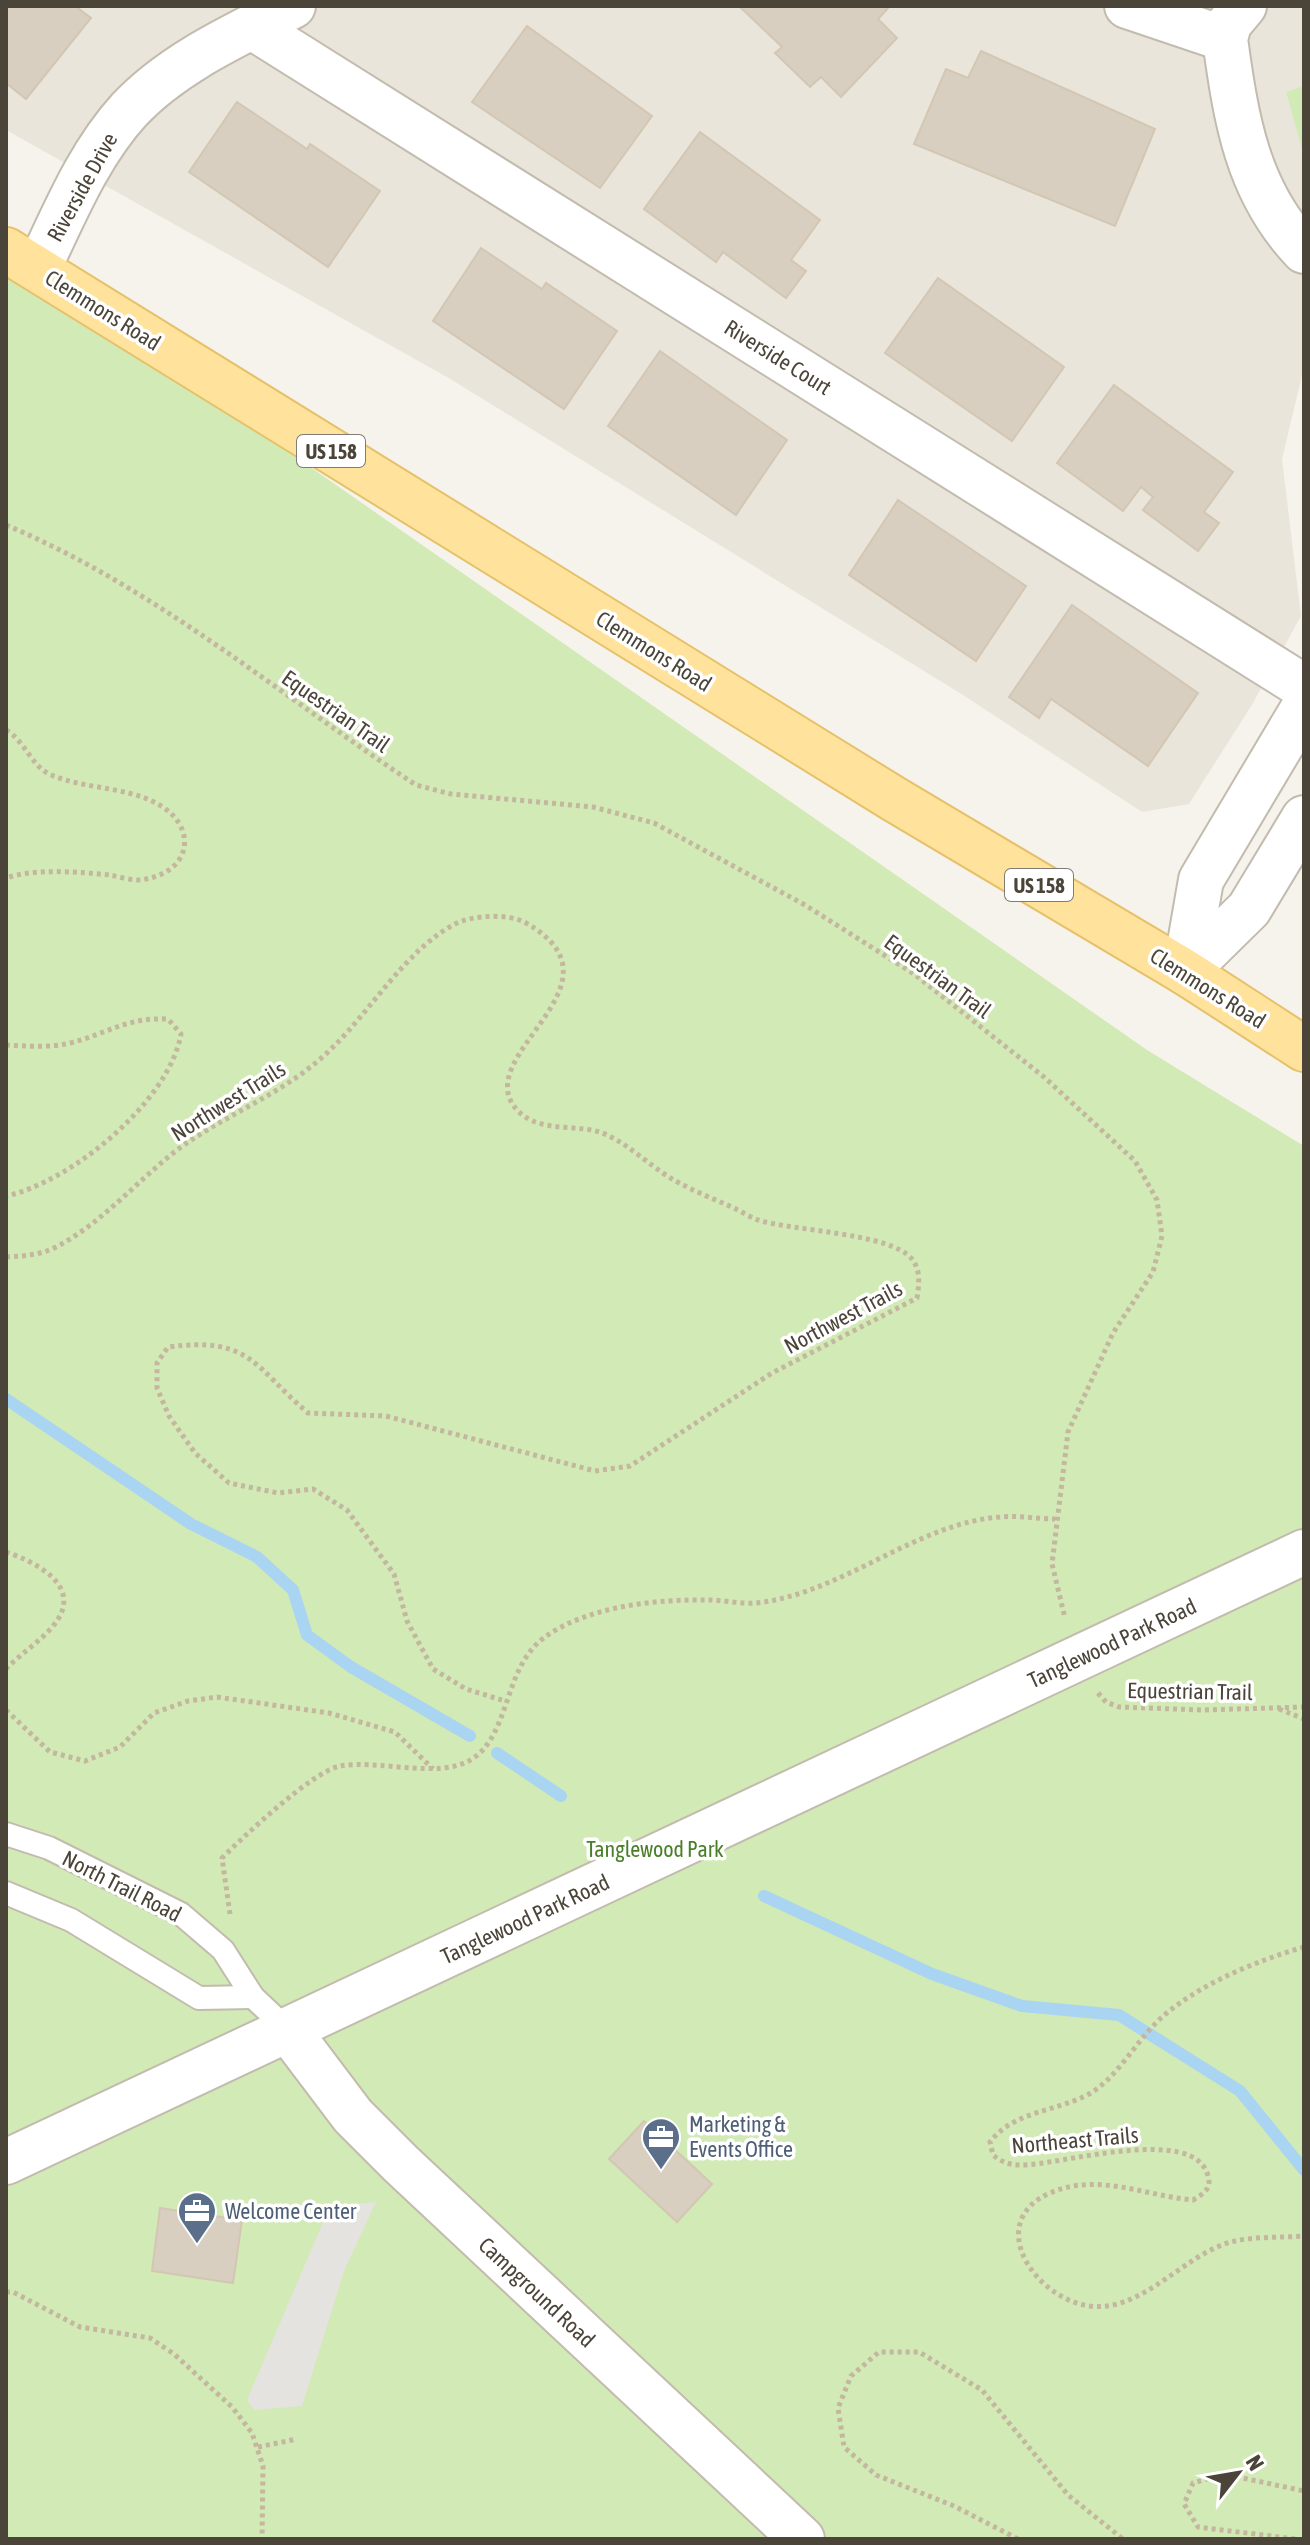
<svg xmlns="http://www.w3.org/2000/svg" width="1310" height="2545" font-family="'Asap Condensed',sans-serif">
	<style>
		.residential { fill: #eae5da }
		.green { fill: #d2eab5 }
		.parking { fill: #e5e3e0 }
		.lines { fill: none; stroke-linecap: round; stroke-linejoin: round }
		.stream { stroke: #a9d4f2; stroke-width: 12 }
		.building { fill: #d8cfc1; stroke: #d3c7b4; stroke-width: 2 }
		.service-casing { stroke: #c2bbae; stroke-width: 26 }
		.minor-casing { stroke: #c2bbae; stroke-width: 48 }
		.primary-casing { stroke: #e6c16a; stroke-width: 48 }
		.path { stroke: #c4b79f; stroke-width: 5; stroke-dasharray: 4 4; stroke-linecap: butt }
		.service { stroke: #fff; stroke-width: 22 }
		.minor { stroke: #fff; stroke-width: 44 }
		.primary { stroke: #ffe39c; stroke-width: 44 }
		.labels { text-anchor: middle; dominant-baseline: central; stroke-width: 7; stroke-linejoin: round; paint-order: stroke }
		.shield { fill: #fff; stroke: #817c74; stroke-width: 2 }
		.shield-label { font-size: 20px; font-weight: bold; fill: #4b4439 }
		.street-label { font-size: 22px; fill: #4b4439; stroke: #fff }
		.park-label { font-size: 22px; fill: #4a7f2a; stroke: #fff }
		.service-label { font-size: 22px; fill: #4e5e75; stroke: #fff; text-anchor: start }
	</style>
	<rect width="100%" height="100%" fill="#f6f3ec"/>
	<path class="residential" d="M6,6H1304V367L1282,459L1301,616L1253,703L1189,804L1142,812L963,695L447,377L6,130Z"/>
	<g class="green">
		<path d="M1304,86V156L1286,92Z"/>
		<path d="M6,255L1147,1050L1304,1146V2539H6Z"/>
	</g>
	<path class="parking" d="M376,2202L344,2271L302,2406L254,2410L247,2400L330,2206Z"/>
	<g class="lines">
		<g class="stream">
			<path d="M6,1399L191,1524L257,1557L293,1590L307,1635L351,1667L470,1736"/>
			<path d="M497,1753L561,1796"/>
			<path d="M764,1896L932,1974L1022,2006L1119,2015L1240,2091L1304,2170"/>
		</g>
	</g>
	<g class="building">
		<path d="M6,6H75L91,18L26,99L6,83Z"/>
		<path d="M739,6H890L878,19L897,38L841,97L821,77L810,87L775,53L782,47Z"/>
		<path d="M527,26L652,116L600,188L472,102Z"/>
		<path d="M981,51L1155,129L1115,226L914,144L946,69L968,78Z"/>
		<path d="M237,102L307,149L310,144L380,191L328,267L189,172Z"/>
		<path d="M700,132L820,220L791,260L806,271L786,298L723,252L716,262L644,209Z"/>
		<path d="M481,248L542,289L546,283L617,331L564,409L433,321Z"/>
		<path d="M938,278L1064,367L1012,441L885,353Z"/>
		<path d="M660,351L787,440L736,515L608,426Z"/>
		<path d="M1114,385L1233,472L1204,512L1219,523L1198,551L1143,510L1153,497L1141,487L1123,511L1057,463Z"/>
		<path d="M898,500L1026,586L976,661L849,575Z"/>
		<path d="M1072,605L1198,693L1148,766L1051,699L1039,718L1009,697Z"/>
		<path d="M644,2121L712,2184L677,2222L609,2159Z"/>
		<path d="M160,2208L242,2220L233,2283L152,2271Z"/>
	</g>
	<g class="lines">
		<defs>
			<g id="service">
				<path d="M6,1834L49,1848L181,1914L223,1950L253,1997L288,2030"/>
				<path d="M6,1893L71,1920L199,1998L253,1997"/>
			</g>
			<g id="minor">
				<path d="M1127,6L1225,39"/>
				<path d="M1244,6L1229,24L1225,39C1236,119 1247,191 1304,251"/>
				<path d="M252,27L1304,687"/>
				<path d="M38,269C64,215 88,155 129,110C173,63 236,35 293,6"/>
				<path d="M1185,972L1201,880L1304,707"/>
				<path d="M1185,972L1249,909L1304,818"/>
				<path d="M288,2030L353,2116L401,2164L802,2539"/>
				<path d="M6,2162L1304,1552"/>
			</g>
			<path id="primary" d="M6,250L894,799L1185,972L1304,1049"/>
		</defs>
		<use href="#service" class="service-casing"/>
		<use href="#minor" class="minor-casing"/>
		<use href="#primary" class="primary-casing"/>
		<g class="path">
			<path d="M6,525C156,588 281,696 416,785L451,794L593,807L654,823L805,905L914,974L1044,1077L1135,1161L1157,1200L1162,1236L1153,1272L1113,1333L1068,1432L1052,1564L1065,1618"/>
			<path d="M6,730C24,740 31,765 49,774C82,789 123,786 156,803C197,824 194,870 146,879C135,882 121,877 110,875C78,872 36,868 6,878"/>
			<path d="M6,1045C26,1046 50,1048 70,1043C107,1034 126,1017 168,1019L181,1034C169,1102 71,1182 6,1196"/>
			<path d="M6,1257C25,1256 41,1255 58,1246C103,1222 137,1181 177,1150C227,1113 289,1092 333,1047C372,1009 407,949 455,924C472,915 509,913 526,923C635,985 465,1056 518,1111C542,1135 581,1122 607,1135C631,1146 651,1167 674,1180C693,1191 714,1199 734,1208C742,1212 750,1217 758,1220C793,1231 891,1233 912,1259C921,1271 919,1284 917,1298L772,1373L630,1466L595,1471L386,1416L308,1413C254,1367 251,1336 168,1347L157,1363V1388L169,1416L195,1453L229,1483L278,1493L313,1489L347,1510L394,1574L407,1621L433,1669L466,1689L505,1701"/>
			<path d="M6,1552C36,1562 86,1587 53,1626C40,1642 20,1654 6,1669"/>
			<path d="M1098,1693L1106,1702L1119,1707L1203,1710L1304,1707"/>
			<path d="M1279,1709L1304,1719"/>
			<path d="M6,1710L50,1752L85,1761L120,1747L154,1713L188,1701L217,1697L329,1713L395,1732L433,1769"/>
			<path d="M230,1914L222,1858C243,1837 313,1771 340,1766C379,1759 439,1780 472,1759C511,1734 503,1667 545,1637C588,1606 657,1599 708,1600C723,1600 740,1604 756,1603C842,1594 916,1523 1000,1517C1018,1515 1037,1519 1055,1519"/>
			<path d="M1304,1947C1256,1961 1199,1984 1161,2018C1137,2040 1121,2072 1094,2091C1061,2112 1015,2109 990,2142L993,2155C1002,2162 1009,2165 1021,2165C1056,2166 1195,2123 1208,2176C1212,2189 1203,2194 1193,2200C1146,2196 1097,2172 1050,2193C984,2222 1034,2298 1089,2306C1142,2313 1183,2255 1231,2242C1253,2236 1281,2238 1304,2236"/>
			<path d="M6,2292H13L80,2327L150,2338L174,2354L232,2407L252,2433L263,2466L262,2539"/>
			<path d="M258,2447L297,2439"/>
			<path d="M1018,2539L954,2506L876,2475L844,2447L838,2408L851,2376L879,2352H919L982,2390L1068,2495L1123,2539"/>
			<path d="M1295,2539L1198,2527L1184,2504L1193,2483L1224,2474L1304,2491"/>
		</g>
		<use href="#service" class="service"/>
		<use href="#minor" class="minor"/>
		<use href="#primary" class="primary"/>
	</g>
	<defs>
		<symbol id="office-pin" viewBox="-11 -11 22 30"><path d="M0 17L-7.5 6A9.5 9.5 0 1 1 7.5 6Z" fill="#5c6f8a" stroke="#fff"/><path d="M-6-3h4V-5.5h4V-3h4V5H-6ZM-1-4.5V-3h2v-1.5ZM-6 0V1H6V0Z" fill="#fff"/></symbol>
	</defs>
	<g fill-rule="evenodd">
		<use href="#office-pin" x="639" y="2115" width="44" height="60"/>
		<use href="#office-pin" x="175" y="2189" width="44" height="60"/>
	</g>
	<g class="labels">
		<g class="shield">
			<rect x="297" y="435" width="68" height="32" rx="6"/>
			<rect x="1005" y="869" width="68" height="32" rx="6"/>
		</g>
		<g class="shield-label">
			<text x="331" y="451">US 158</text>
			<text x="1039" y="885">US 158</text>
		</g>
		<g class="street-label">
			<text transform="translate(82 187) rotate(-61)">Riverside Drive</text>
			<text transform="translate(103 310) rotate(32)">Clemmons Road</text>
			<text transform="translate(778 357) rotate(32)">Riverside Court</text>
			<text transform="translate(654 651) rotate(32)">Clemmons Road</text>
			<text transform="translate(336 711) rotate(35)">Equestrian Trail</text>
			<text transform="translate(938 976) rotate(36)">Equestrian Trail</text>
			<text transform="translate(1208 988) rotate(32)">Clemmons Road</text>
			<text transform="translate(228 1101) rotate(-32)">Northwest Trails</text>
			<text transform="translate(843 1317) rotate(-28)">Northwest Trails</text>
			<text transform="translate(1112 1643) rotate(-25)">Tanglewood Park Road</text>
			<text transform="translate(1190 1691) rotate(1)">Equestrian Trail</text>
			<text transform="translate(122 1886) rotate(27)">North Trail Road</text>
			<text transform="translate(525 1919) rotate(-25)">Tanglewood Park Road</text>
			<text transform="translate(1075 2140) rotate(-5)">Northeast Trails</text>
			<text transform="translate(537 2292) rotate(43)">Campground Road</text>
		</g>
		<g class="park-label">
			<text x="655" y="1849">Tanglewood Park</text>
		</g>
		<g class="service-label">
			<text x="689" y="2124">Marketing &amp;<tspan x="689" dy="25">Events Office</tspan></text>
			<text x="225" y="2211">Welcome Center</text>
		</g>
	</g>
	<rect width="1310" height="2545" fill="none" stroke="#4b4439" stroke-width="16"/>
	<g transform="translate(1238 2473) rotate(59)" stroke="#ffffff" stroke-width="6" paint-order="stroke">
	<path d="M0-6L14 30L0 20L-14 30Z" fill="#4b4439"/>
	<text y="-12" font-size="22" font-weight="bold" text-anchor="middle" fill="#4b4439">N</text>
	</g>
</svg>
